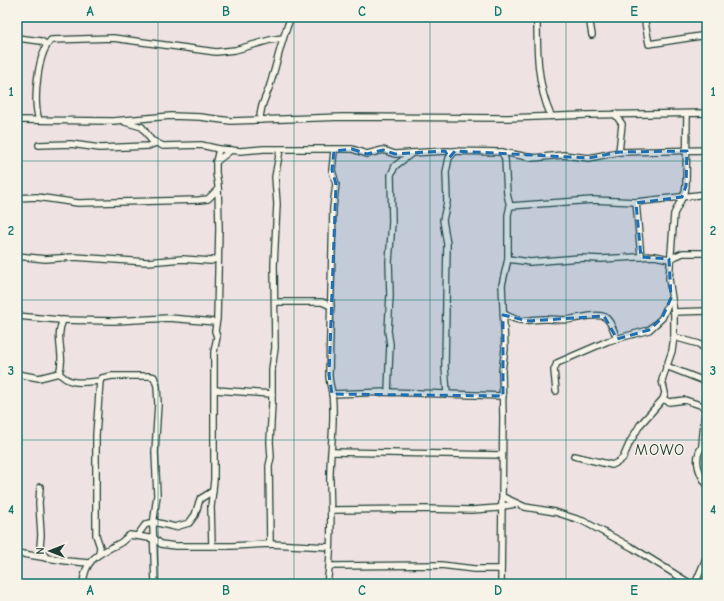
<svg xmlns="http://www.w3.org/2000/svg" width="724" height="601" font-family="'Comic Neue',sans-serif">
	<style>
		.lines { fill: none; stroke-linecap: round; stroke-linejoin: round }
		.minor-casing { stroke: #1f3d34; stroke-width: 8 }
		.minor { stroke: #f7f3e8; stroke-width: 5.5 }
		.marked { fill: #1f6fb2; fill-opacity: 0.2; stroke: #1f6fb2; stroke-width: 3; stroke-dasharray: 8 5; stroke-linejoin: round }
		.grid { fill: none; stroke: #0f766e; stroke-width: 1; stroke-opacity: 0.55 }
		.labels { text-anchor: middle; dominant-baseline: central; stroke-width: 3; stroke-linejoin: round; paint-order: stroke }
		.quarter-label { font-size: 16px; letter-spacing: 1px; fill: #1f3d34; stroke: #f7f3e8 }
		.neatline { fill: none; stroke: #0f766e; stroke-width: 1.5 }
		.grid-label { font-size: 13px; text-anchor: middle; font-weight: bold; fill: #0f766e }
	</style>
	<rect width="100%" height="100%" fill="#eee3e2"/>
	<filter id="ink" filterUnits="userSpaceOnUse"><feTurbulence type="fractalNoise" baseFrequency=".025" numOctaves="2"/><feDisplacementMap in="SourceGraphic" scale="8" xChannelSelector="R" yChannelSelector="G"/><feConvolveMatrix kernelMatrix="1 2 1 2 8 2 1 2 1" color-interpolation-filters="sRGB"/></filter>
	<g filter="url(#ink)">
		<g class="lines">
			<defs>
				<g id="minor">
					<path d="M537,17C537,51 537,85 551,116"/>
					<path d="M589,17L592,35"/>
					<path d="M644,17L649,44L707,35"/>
					<path d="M707,17V22"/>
					<path d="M17,38L41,41L47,45"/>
					<path d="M615,114L622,124L619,152"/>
					<path d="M17,120L113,121L171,116L200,117L231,121L343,117L508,118L587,115L707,113"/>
					<path d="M39,120C33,102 37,54 51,40L113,38L216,52L235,50L270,40L283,38"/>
					<path d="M260,120C260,106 265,99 269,88C277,64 281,40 291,17"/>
					<path d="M125,122L142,127L151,140L163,146L201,145L219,149L240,151L264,149H352L367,154L383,150L395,154L445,151L502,152L533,158L563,155L589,158L619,152L707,150"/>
					<path d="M39,145L71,144L100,148L148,146L156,143"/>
					<path d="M216,162L231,150"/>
					<path d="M17,198L37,197L78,203L199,200L208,199L218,189"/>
					<path d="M636,202L641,257"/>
					<path d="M510,206L593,200L636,202L707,194"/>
					<path d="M17,256L45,259L74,257L147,262L182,259L211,261L217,258"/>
					<path d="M508,259L530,262L580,258L601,259L655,256L669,259L683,253H707"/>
					<path d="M275,302H322L331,306"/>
					<path d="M674,312L707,311"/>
					<path d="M504,314C524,325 528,318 548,319C556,319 565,321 572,319C580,318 598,313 605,317C612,322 614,332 617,339"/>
					<path d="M17,316L60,320L115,321L169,318L215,322"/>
					<path d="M674,337L699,344L707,351"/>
					<path d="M666,366L707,382"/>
					<path d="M59,373C66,356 54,339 63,320"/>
					<path d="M59,373C70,386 84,382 100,381"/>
					<path d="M17,374L39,378L59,373"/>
					<path d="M215,390L272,394"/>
					<path d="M556,391L554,370L557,363L608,341L649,330L662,318L671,298"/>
					<path d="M388,392L390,344L388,331L390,295L389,262L392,222L391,175L395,166L412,153"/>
					<path d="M332,394L388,392L503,396"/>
					<path d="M447,394L445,367L447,244L443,220L447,202L446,172L449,158L455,151"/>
					<path d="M663,399L669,402L685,400L706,407"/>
					<path d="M707,441C692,454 697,471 707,485"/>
					<path d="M702,445L707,390"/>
					<path d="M332,452L502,455"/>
					<path d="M574,456L612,465L618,462L623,458L630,442L640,425L663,399L665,393L662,380L672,351L674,337V312L669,279L674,214L685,192L686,186L687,114"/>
					<path d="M40,487L39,503L41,535L40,547L46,558"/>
					<path d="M503,497L525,507L555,512L583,521L633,548L691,584"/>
					<path d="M331,510L426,509L472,510L498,508L503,506L516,504"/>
					<path d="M154,522L175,527L189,523L195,515L200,499L213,491"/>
					<path d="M137,536L145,525L150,523L153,526"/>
					<path d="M270,544L269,466L271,457L270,442L272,403V369L275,348L274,265L277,204L275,177L280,150"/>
					<path d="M212,545L211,507L214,480V352L217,337L215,331L217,319L219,228L218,185L216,173V162L219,149"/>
					<path d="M17,553L66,561L89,563"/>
					<path d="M99,554L100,547L96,535V435L100,381L102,378L112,376H150L154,377L157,386L158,404L155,452L157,495L153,526L155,584"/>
					<path d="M330,566L441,565L474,569H501"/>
					<path d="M83,584C85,557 100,554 120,543C124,541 126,537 130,535L155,539L161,544L175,546H232L270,544L330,547"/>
					<path d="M327,584C332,551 331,516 330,482C329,453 336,423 332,393C331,387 329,381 329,375L333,208L336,184L332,170L334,151"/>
					<path d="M501,584L503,417L502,371L505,349L502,285L508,259V215L510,206L507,194L505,159L502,152"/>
					<path d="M695,584L707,556"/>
				</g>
			</defs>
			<use href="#minor" class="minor-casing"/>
			<use href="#minor" class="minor"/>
		</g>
	</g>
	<path class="marked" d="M352,149L367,154L383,150L395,154L445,151L449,158L455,151L589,158L619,152L687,151L686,186L682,197L636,203L641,257L669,259L671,298L662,318L649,330L617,339L604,316L529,321L503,315V396L332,394L329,375L336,184L332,170L334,151Z"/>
	<path class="grid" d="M158,17V584M294,17V584M430,17V584M566,17V584M17,161H707M17,300H707M17,440H707"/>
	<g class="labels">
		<g class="quarter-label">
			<text x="660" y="450">MOWO</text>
		</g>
	</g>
	<rect width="724" height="601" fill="none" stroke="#f7f3e8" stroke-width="44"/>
	<g transform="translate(50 551) rotate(270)" stroke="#f7f3e8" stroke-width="3" paint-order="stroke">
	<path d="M0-3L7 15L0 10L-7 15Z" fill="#1f3d34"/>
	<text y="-6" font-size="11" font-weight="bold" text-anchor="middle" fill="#1f3d34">N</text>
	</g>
	<rect x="22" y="22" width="680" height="557" class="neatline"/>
	<g class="grid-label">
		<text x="90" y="16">A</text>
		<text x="226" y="16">B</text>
		<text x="362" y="16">C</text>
		<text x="498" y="16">D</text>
		<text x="634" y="16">E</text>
		<text x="11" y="96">1</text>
		<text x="713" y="96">1</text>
		<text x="11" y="235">2</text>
		<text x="713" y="235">2</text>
		<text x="11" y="375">3</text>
		<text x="713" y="375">3</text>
		<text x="11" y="514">4</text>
		<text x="713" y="514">4</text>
		<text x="90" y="595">A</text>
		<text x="226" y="595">B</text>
		<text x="362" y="595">C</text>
		<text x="498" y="595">D</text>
		<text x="634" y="595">E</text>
	</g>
</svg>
